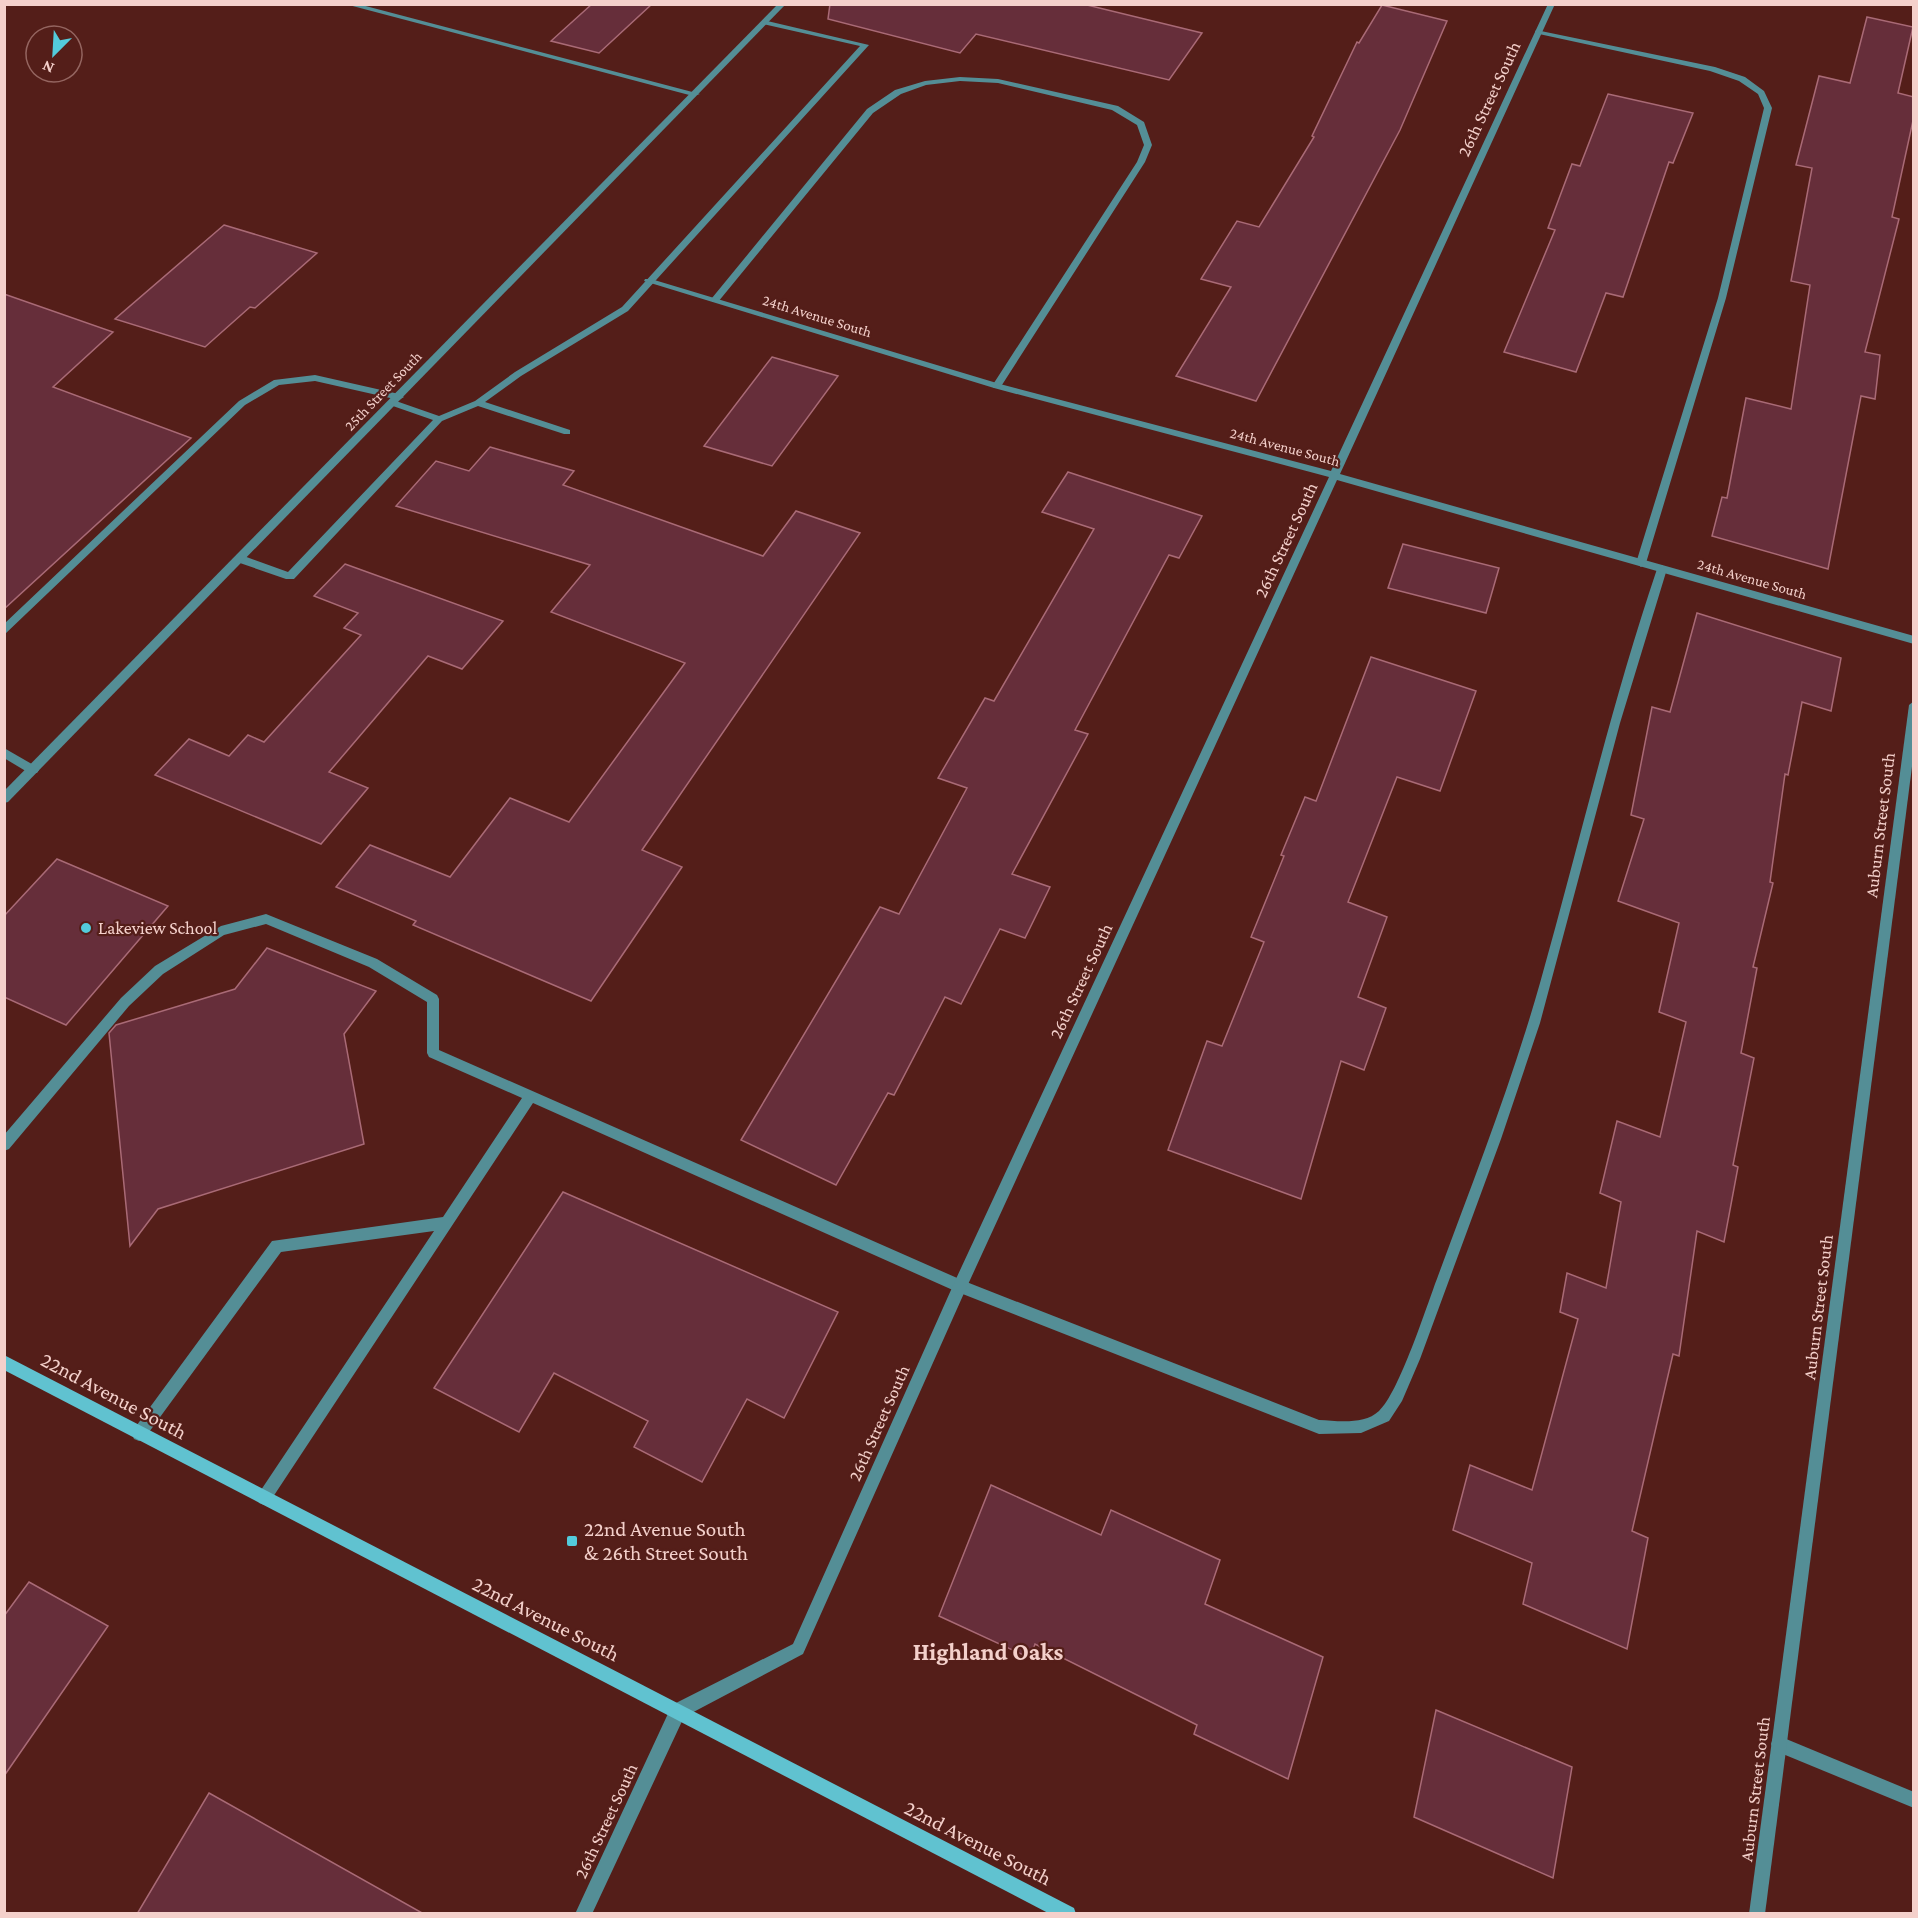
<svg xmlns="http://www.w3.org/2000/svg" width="1918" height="1918" font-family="'Crimson Pro',serif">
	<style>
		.building { fill: #662e3a; stroke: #a96a76; stroke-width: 1.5 }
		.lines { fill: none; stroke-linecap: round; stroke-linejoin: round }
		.lane { fill: #548e96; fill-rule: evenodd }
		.street { fill: #548e96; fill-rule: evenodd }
		.secondary { fill: #60c2d0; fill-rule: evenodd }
		.poi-dot { fill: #53cbdb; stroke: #541e19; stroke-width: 2 }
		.labels { text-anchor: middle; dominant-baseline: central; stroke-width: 4.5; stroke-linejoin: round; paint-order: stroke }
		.far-street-label { font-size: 15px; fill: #f4d0cb; stroke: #541e19 }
		.street-label { font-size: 18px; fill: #f4d0cb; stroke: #541e19 }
		.poi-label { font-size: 18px; fill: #f4d0cb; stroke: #541e19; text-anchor: start }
		.near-street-label { font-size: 21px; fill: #f4d0cb; stroke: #541e19 }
		.near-poi-label { font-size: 21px; fill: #f4d0cb; stroke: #541e19; text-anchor: start }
		.near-neighbourhood-label { font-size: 24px; font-weight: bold; fill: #f4d0cb; stroke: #541e19 }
	</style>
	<rect width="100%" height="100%" fill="#541e19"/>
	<g class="building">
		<path d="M592,4H652L599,53L551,41Z"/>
		<path d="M830,4H1083L1202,33L1169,80L976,34L960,53L828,19Z"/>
		<path d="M1382,5L1447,21L1400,130L1256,401L1176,376L1231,287L1201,279L1237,221L1259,227L1314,137L1312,136L1357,42L1359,43Z"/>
		<path d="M1867,17L1913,27L1898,93L1914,97V116L1892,217L1899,219L1865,352L1880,355L1875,399L1861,396L1828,569L1712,536L1722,497L1727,498L1746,398L1791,409L1810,285L1791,281L1812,168L1796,165L1819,76L1850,83Z"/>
		<path d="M1608,94L1693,113L1673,163L1669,162L1623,297L1606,293L1576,372L1504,352L1555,230L1548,228L1572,164L1580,166Z"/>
		<path d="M224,225L317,253L255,308L250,307L205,347L115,319Z"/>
		<path d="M4,294L113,332L53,387L191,438L4,609Z"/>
		<path d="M772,357L838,376L772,466L704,446Z"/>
		<path d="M490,447L574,471L563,485L763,556L796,511L860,533L642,850L682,867L591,1001L413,925L416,921L336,887L370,845L450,877L510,798L569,822L685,663L551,612L590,565L396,506L436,461L469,471Z"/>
		<path d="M1068,472L1202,516L1179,558L1169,555L1075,730L1088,734L1012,874L1050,887L1025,938L1000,929L961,1004L945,997L894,1095L888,1093L836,1185L741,1140L880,907L899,914L967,788L938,778L985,698L994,701L1094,529L1042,512Z"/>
		<path d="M1403,544L1499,568L1486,613L1388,588Z"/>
		<path d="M345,564L503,621L462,669L428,656L329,772L368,788L321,844L155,775L189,739L229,756L248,735L264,742L361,635L344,628L358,613L314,596Z"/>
		<path d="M1697,613L1841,658L1831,711L1802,702L1788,775L1785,774L1770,882L1773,883L1753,967L1757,968L1741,1053L1754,1058L1733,1165L1738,1167L1724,1242L1697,1231L1679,1356L1673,1354L1632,1531L1648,1538L1627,1649L1523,1604L1532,1563L1453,1530L1470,1465L1532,1490L1578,1319L1560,1312L1567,1273L1606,1288L1621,1202L1600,1193L1617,1121L1660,1137L1686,1022L1659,1012L1679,923L1618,901L1644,819L1631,815L1652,707L1670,712Z"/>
		<path d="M1371,657L1476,691L1440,791L1397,777L1348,902L1387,917L1358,997L1386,1008L1364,1070L1341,1061L1301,1199L1168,1150L1207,1041L1222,1046L1264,942L1251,937L1284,856L1281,855L1305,797L1316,801Z"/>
		<path d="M57,859L168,906L66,1025L4,997V916Z"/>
		<path d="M267,948L376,991L344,1034L364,1144L158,1209L130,1246L109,1033L116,1025L235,989Z"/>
		<path d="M563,1192L838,1312L784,1418L747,1399L702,1482L634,1447L648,1421L554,1373L519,1432L434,1388Z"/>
		<path d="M991,1485L1101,1535L1111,1510L1220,1560L1205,1604L1323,1657L1288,1779L1194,1734L1197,1725L1035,1644L1030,1658L939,1616Z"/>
		<path d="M29,1582L108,1626L4,1776V1616Z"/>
		<path d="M1436,1710L1572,1767L1553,1878L1414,1817Z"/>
		<path d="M209,1793L424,1914H137Z"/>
	</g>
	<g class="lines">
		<g class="lane">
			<path d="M345,4H358L700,94L693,96Z"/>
			<path d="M763,20L869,45L628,311L521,376L485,402L570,430V434H564L478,406L442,421L294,579H286L237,562L236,559L241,555L288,572L433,420L390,405V401H396L439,416L475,401L515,372L622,307L860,46L763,24Z"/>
			<path d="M1536,30L1715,67L1745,77L1764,91L1772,108L1726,298L1646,563L1641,567L1636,563L1718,298L1764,108L1758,94L1739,81L1710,71L1539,34L1535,32Z"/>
			<path d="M960,77L998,79L1118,106L1144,122L1152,145L1145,162L1000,388H994L992,386L1137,162L1144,145L1137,125L1112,110L998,83L960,81L926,85L901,94L873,113L718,302H712V298L867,109L895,90L925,81Z"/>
			<path d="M315,375L399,394L404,397L399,400L315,381L279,385L245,405L4,635V624L239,401L274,380Z"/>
			<path d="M1662,565L1667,569L1620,723L1540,1023L1501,1139L1420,1359L1402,1401L1389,1421L1361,1433L1319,1434L955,1291L533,1103L269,1503L264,1505L259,1503L257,1498L259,1493L434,1231L281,1252L144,1439L139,1441L134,1439L132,1434L134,1429L272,1241L443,1217L522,1098L429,1057L427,1053V1002L369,967L266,924L224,935L163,974L129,1006L9,1149L4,1151V1135L121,998L155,966L221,926L266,914L377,959L437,995L439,999V1050L964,1281L1319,1420C1338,1421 1364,1425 1379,1411C1399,1393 1427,1305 1438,1276C1474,1179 1512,1082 1540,983C1579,845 1611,705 1657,569Z"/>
			<path d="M4,748L37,767L39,770L37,773H29L4,758Z"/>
			<path d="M1779,1736L1914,1792V1808L1773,1750L1771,1744L1773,1738Z"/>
		</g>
		<g class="street">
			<path d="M778,4H786L8,802L4,803V791Z"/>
			<path d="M1548,4H1555L1340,474L1914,636V644L1337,480L965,1291L803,1654L684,1717L592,1914H575L672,1705L793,1644L955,1281L1329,477L994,388L644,281L645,279H651L1000,384L1331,471Z"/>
			<path d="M1914,701V751L1765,1914H1749L1909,705Z"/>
		</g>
		<path class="secondary" d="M4,1355L1074,1908L1076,1914H1050L4,1370Z"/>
	</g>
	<g class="poi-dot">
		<circle cx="86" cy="928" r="6"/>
		<rect x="566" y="1535" width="12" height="12" rx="3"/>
	</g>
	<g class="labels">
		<g class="far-street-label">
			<text transform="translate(817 316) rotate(17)">24th Avenue South</text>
			<text transform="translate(383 391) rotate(-46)">25th Street South</text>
			<text transform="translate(1285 447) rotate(15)">24th Avenue South</text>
			<text transform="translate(1752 579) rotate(16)">24th Avenue South</text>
		</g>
		<g class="street-label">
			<text transform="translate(1489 99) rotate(-65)">26th Street South</text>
			<text transform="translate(1286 540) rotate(-65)">26th Street South</text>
			<text transform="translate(1880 825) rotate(-83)">Auburn Street South</text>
			<text transform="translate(1081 981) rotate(-65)">26th Street South</text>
			<text transform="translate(1818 1307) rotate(-83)">Auburn Street South</text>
			<text transform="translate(879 1423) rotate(-66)">26th Street South</text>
			<text transform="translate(1755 1789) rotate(-83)">Auburn Street South</text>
			<text transform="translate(606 1821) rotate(-65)">26th Street South</text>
		</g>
		<g class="poi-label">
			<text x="98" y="928">Lakeview School</text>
		</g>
		<g class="near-street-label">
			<text transform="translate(114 1396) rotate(28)">22nd Avenue South</text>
			<text transform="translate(546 1619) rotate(27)">22nd Avenue South</text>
			<text transform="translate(978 1843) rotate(27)">22nd Avenue South</text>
		</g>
		<g class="near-poi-label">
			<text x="584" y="1529">22nd Avenue South<tspan x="584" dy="24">&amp; 26th Street South</tspan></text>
		</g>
		<g class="near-neighbourhood-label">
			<text x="988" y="1651">Highland Oaks</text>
		</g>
	</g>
	<rect width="1918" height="1918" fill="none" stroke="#f4d0cb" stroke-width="12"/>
	<g transform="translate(54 54) rotate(204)"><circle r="28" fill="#541e19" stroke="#946560" stroke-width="1.5"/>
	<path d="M0-4.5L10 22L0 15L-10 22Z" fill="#53cbdb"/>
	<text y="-9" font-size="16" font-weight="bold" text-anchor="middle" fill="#f4d0cb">N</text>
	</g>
</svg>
